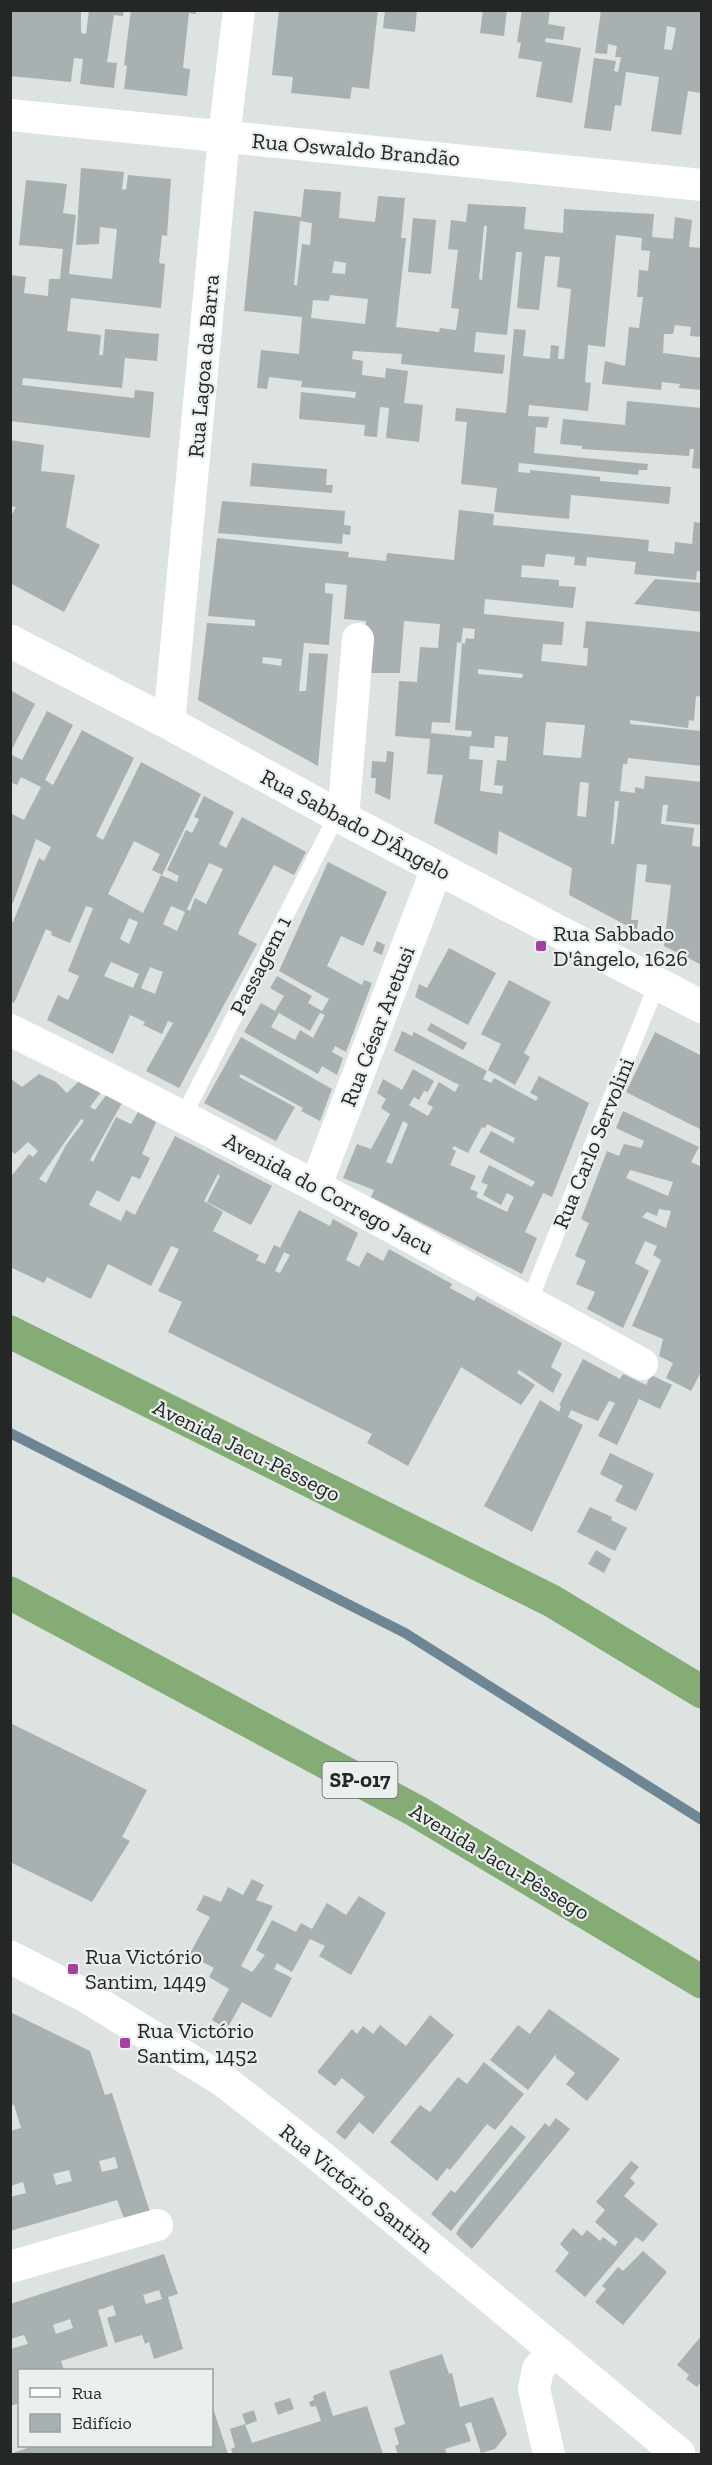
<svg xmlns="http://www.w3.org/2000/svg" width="712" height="2465" font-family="'Zilla Slab',serif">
<rect width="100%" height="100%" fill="#dce3e0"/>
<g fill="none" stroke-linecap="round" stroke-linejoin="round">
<path stroke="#6e8693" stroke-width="10" d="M10,1433L405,1633L702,1820"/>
</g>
<g fill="#a9b0b1" fill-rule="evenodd">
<path d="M10,10H81V33L86,34L89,10H124L123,16L114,15L107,62L117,63L114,88L80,84L83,59L74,58L71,82L10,76Z"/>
<path d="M131,10H196V14L189,13L183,68L190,69L187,96L124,89L127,66L124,65Z"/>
<path d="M279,10H378L369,89L352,87L350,99L291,93L293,77L272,75Z"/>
<path d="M385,10H417L415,32L383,28Z"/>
<path d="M483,10H507L504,36L480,33Z"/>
<path d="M522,10H550L548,24L565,27L563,40L546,38L545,42L581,48L572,103L536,97L542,62L518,58L521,43L517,42Z"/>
<path d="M601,10H702V93L688,91L681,135L651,131L659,77L626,72L621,106L615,105L611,131L584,128L594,58L616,61L614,71L618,72L621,57H615L617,46L608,44L607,54L595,53ZM667,26L676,28L672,50L664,49Z"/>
<path d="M81,168L124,172L122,189L126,190L128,175L171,179L167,236L162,235L159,263L165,264L161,308L71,298L67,331L101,335L99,355H103L105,329L159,334L157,361L125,358L122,388L23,378L22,385L134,398L135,390L154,392L150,438L10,421V275L26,277L24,293L48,296L49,279H60L63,249L19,245L26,180L67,184L63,213L76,215L69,274L112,279L117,229L100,227L99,244L76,245Z"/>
<path d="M304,189L341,192L339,218L375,222L378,196L405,198L401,238H406L396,327L439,332L440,328L456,330L459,309L451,308L458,250L448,249L451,220L466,222L468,204L526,207L524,229L563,233L564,209L654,214L652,237L673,239L675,217L692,220L689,247L702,248V337L690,336L691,327L675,325L673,334H664L663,353L702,358V390L679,388L680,384L662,382L661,390L602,384L605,361L625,366L629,327L639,328L643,297H637L639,270L648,271L650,251L641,250L642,238L616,235L605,347L588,345L585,382L591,383L588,411L529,405L528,416L549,417L547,428L536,427L534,453L648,464L647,470H639L638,475L519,463L518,472L530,473V470L600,477V481L671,487L669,504L571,495L569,519L494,512L497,488L461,484L467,422L455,421L456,408L506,413L514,329L526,330L523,356L550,359L551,345L559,346L558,359H564L571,289L557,287L560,257L545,256L539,310L517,308L522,252H516L507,335L476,332L474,352L505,355L503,374L401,364L402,354L353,351L352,359L363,361L362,375L385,378L386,368L408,371L404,403L423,405L419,442L386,438L389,408L380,407L377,437L364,436L365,425L299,419L301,392L355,398L356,392L301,387L302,381L269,377L267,389L257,388L261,350L299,354L302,317L244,311L254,211L301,217ZM300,221L312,223L310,245L302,244L297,285H294ZM484,226H487L482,280L479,279ZM334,261L346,263L345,274L332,273ZM330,295L368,299L365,324L311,318L313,300L329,301Z"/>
<path d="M413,218L436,220L431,274L408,272Z"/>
<path d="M627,401L702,408V469L692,468L694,449H690L689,456L582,449V446L560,444L563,419L625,425Z"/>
<path d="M10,440L44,445L41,471L75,475L66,527L100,545L64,612L10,583V518L16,507L10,506Z"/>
<path d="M252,463L327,469L326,485H333L332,493L250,486Z"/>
<path d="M222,501L345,511L344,525L351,526L350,535L343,534L342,544L218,533Z"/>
<path d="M459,510L494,514L493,525L649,540L648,551L674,554L675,542L692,544L694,522L702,523V572L697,571L696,580L634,574L636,562L587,557L586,566L574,565L575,557L546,554L544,567L522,565L521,577L559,580V586L576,587L573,608L485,599L484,614L564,622L562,645L543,644L541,661L587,666L588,648H583L586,621L702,632V697L696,696L694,721L689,720L688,728L630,720V724L702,731V766L628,758L627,764H623L620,791L635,793V787L644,789L645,776L702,782V825L666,821L668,805H663L661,824L694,828L692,846L702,847V965L664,946L671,885L645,882L647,865L637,864L631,920H638L637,931L569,895L572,868L499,831L497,855L434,823L443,775L427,774L430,739L395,736L399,681L417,682L420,647L438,648L440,624L404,621L400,673H366L363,654L366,621L344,619L347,585L325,583V593L333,594L329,645L304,643L299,691H306L309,653L328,654L318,766L198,700L207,623L255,626V620L208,616L217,538L349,552L348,557L386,561L387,553L454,560ZM463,628L475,629L474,639L466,638L465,644L462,643L455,730L472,731L471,737L431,733L432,722L450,723L457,642L461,643ZM263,657L282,659L281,666L262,663ZM478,669L523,674L522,678L478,674ZM546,722L585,725L581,758L543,755ZM495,736L508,737L506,761L497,760L494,785L503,786L502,794L480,791L483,760L469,759L470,746L494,748ZM580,782L589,783L586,817L577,816ZM615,801H619L614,844H611Z"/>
<path d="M655,579L702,583V612L634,604Z"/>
<path d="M10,690L35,704L10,753Z"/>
<path d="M47,711L73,725L45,780L53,785L82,730L134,758L96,836L103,840L141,762L201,794L162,875L152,870L160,854L134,841L108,894L143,913L161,875L177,882L179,876L167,870L186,830L192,833L199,819L194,817L204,796L234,812L219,844L226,848L242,817L306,852L294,875L274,865L241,927L238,934L257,944L179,1088L146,1071L173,1023L168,1021L162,1034L143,1025L145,1022L130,1015L113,1054L47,1020L58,995L68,1000L79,976L68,971L93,908L86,906L70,943L51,935L52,932L46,929L14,1003L10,1001V921L13,922L39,858L44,861L51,847L36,839L13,903L10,902V813L24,820L41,787L21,777L17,785L10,782V754L22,760ZM209,863L223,869L206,904L195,898L190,911L187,909ZM171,906L185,912L177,931L163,924ZM129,918L138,922L129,944L120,939ZM111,962L139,974L133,988L104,976ZM150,967L163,972L155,994L141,988Z"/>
<path d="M387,751L394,752L390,800L375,793L376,778H371L372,761L386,762Z"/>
<path d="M328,862L387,892L363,946L341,936L327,966L362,985L364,980L372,983L346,1052L335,1046L332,1052L343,1058L337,1075L322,1066L318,1074L244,1032L261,1003L275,1011L284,996L270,988L277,976L312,996L308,1003L322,1011L329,999L279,971ZM279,1013L310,1031L320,1013L325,1015L313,1038L300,1030L295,1040L271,1027Z"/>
<path d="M377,941L385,945L382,955L373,951Z"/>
<path d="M449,948L496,973L468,1025L415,997L419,984L427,988Z"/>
<path d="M509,980L551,1002L524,1053L530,1057L515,1085L488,1070L501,1044L481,1034Z"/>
<path d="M431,1023L467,1043L463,1050L427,1030Z"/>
<path d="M402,1031L412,1036L414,1032L487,1071L483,1079L491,1083L494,1078L536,1101L538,1097L530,1093L539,1076L589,1103L552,1197L543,1193L525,1232L537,1238L522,1274L371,1197L374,1190L343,1178L357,1144L371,1149L390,1114L381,1108L386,1099L377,1093L383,1079L402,1090L413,1069L434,1081L428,1092L424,1091L419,1100L414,1097L409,1105L428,1116L433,1107L427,1104L439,1082L455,1092L459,1085L394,1051ZM403,1121L408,1124L392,1164L386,1162ZM487,1124L515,1138L513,1143L491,1131L479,1152L535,1182L532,1187L489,1165L481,1182L488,1185L483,1195L501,1205L507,1193L514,1197L507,1212L476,1197L478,1192L470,1189L476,1176L450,1165L456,1151L452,1149L454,1146L468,1153L482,1127L485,1128Z"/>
<path d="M655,1032L702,1056V1130L626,1092Z"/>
<path d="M241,1037L332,1089L320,1121L301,1111L303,1108L241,1074L239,1077L295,1107L276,1141L204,1103Z"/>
<path d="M39,1074L56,1082L67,1093L81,1079L102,1091L90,1107L95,1110L107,1094L122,1103L90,1160L93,1162L116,1117L131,1124L138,1112L156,1122L142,1154L150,1158L140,1179L132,1176L119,1202L97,1190L89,1205L121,1221L126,1210L135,1215L175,1136L272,1186L251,1225L207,1202L220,1176L218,1174L204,1201L223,1212L213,1231L259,1255L256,1260L265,1264L274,1245L280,1248L299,1210L330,1226L333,1219L358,1233L346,1260L359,1267L367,1252L383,1261L389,1249L452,1284L450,1288L474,1301L477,1296L562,1343L551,1367L562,1374L553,1393L519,1370L517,1373L535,1385L521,1405L461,1367L408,1466L367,1443L372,1434L168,1332L182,1302L158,1291L179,1249L171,1246L151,1286L108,1264L91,1299L47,1277L44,1283L10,1267V1178L29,1154L33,1157L38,1151L28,1142L15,1154L10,1151V1078L22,1087ZM81,1119L84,1121L66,1145L46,1183L39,1179ZM284,1252L290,1255L280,1273L275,1271Z"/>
<path d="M623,1111L699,1147L691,1162L702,1167V1370L691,1391L666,1378L673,1363L659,1356L663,1339L632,1326L661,1260L653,1255L657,1246L645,1241L635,1263L649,1271L623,1328L587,1309L595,1292L576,1284L586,1261L575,1256L589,1223L581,1219L607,1151L619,1156L624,1144L641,1148L644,1141L616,1128ZM630,1170L673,1182L668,1196L626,1178ZM659,1209L671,1211L666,1228L642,1217L647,1212L657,1216Z"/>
<path d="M583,1359L620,1379L623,1374L646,1385L651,1375L672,1385L660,1409L639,1399L617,1445L598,1436L615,1403L609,1401L598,1421L571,1410L568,1417L583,1425L532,1532L484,1506L540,1400L559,1412L561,1406L559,1405Z"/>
<path d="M610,1453L654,1474L636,1511L615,1501L623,1486L600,1474Z"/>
<path d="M590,1507L612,1517L611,1520L627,1528L615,1551L577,1532Z"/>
<path d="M596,1550L611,1559L604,1573L588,1564Z"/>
<path d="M10,1723L147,1790L122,1837L130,1841L92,1902L10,1862Z"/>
<path d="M252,1879L264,1885L256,1900L273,1906L241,1966L252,1972L265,1955L256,1950L272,1920L296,1932L301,1923L312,1929L327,1903L346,1915L359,1896L386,1913L351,1975L319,1956L325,1946L310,1939L292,1972L277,1963L274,1969L292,1978L271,2018L242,2002L227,2029L212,2020L229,1989L209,1977L214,1968L189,1955L210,1917L196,1910L204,1895L221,1902L228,1887L243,1895Z"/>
<path d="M549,2009L620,2059L587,2101L566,2084L575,2073L556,2058V2054L528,2090L490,2060L518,2025L530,2034Z"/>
<path d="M10,2012L90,2051L105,2095L112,2093L150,2212L125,2221L117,2200L10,2231V2197L26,2193L23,2182L10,2186V2131L21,2128L14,2105L10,2106ZM115,2157L118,2168L102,2172L99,2161ZM69,2170L72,2181L56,2185L53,2174Z"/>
<path d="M430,2015L454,2035L373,2134L359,2122L345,2140L336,2132L365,2097L342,2078L335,2086L317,2072L352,2029L357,2034L363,2026L373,2034L380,2025L406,2046Z"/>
<path d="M484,2062L524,2094L495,2130L487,2124L450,2170L447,2168L437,2181L390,2142L420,2105L430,2112L458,2077L467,2084Z"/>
<path d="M556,2118L570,2129L472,2249L456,2234L459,2228L545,2123L549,2127Z"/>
<path d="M511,2125L526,2137L451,2231L431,2214L451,2190L455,2193Z"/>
<path d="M631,2161L639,2167L630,2178L635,2183L624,2196L658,2224L643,2242L636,2237L585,2297L555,2271L569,2253L560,2244L573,2228L582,2236L587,2230L600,2241L603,2237L615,2246L618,2242L595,2222L605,2210L596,2202Z"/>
<path d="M643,2251L667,2272L623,2325L595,2302L606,2289L602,2286L618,2267L623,2271Z"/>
<path d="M164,2254L178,2294L168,2297L183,2349L154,2359L149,2342L145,2344L142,2335L115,2343L107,2318L116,2315L113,2305L105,2308L98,2310L108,2346L61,2361L64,2370H20V2403L10,2406V2349L28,2344L24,2335L10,2339V2304ZM159,2290L162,2299L146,2304L143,2295ZM70,2319L73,2328L56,2334L53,2325Z"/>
<path d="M702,2335V2386L699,2384L697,2387L686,2379L689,2375L677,2365Z"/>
<path d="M442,2354L449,2374L452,2373L460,2407L493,2397L507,2434L495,2449L481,2453L471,2422L465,2424L471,2441L445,2449L447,2454H398L395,2446L399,2444L394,2428L405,2424L389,2371Z"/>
<path d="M325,2391L333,2416L367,2406L383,2454H233L231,2449L235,2447L230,2429L245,2424L252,2443L321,2421L316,2406L311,2407L309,2402L314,2400L313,2396Z"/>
<path d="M290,2398L294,2409L278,2415L274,2403Z"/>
<path d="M212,2405L228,2454H10L33,2446H212Z"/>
<path d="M254,2410L257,2421L246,2425L242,2414Z"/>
</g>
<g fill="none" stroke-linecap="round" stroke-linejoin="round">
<g stroke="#fff" stroke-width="16">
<path d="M184,1115L337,815"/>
<path d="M529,1302L657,984"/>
</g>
<g stroke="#fff" stroke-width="32">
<path d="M10,115L702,185"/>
<path d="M169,723L224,137L239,10"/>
<path d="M343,818L358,639"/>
<path d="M10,1030C225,1135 434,1249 642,1364"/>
<path d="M316,1185L437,868"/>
<path d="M10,2267L157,2225"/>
<path d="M549,2454L534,2389L538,2369L554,2350"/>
</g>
<g stroke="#fff" stroke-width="33">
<path d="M10,641L169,723L337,815L702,1007"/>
<path d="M10,1957L84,1995L224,2081L310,2148L679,2454"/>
</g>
<g stroke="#84ac74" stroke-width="33">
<path d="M10,1332L552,1601L702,1692"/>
<path d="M10,1593L416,1811L702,1982"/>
</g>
</g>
<g fill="#a73ea1" stroke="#e9f0ed" stroke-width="2">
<rect x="535" y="940" width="12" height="12" rx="3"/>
<rect x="67" y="1963" width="12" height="12" rx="3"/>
<rect x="119" y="2037" width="12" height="12" rx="3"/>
</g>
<g text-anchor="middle" stroke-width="4.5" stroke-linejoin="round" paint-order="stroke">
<rect fill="#e9f0ed" stroke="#5f6362" stroke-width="1.5" x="322.5" y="1762" width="75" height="36" rx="4.5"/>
<g font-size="21" font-weight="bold" fill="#242726">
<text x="360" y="1787">SP-017</text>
</g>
<g font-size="22" fill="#242726" stroke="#e9f0ed">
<text transform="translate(356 149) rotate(5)" y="8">Rua Oswaldo Brandão</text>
<text transform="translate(203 366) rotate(-85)" y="8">Rua Lagoa da Barra</text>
<text transform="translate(356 824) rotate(28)" y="8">Rua Sabbado D'Ângelo</text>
<text transform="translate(260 965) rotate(-63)" y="8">Passagem 1</text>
<text transform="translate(377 1026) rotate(-69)" y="8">Rua César Aretusi</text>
<text transform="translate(593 1143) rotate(-68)" y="8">Rua Carlo Servolini</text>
<text transform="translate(329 1193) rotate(28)" y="8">Avenida do Corrego Jacu</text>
<text transform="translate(247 1450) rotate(26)" y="8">Avenida Jacu-Pêssego</text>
<text transform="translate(500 1861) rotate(31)" y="8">Avenida Jacu-Pêssego</text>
<text transform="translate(357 2188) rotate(39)" y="8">Rua Victório Santim</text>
</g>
<g font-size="22" fill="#242726" stroke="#e9f0ed" text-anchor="start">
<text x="553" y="941">Rua Sabbado<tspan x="553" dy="25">D'ângelo, 1626</tspan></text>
<text x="85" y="1964">Rua Victório<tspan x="85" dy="25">Santim, 1449</tspan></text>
<text x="137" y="2038">Rua Victório<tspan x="137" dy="25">Santim, 1452</tspan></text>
</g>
</g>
<rect width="712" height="2465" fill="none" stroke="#242726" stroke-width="24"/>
<rect x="18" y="2369" width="195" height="78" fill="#e9f0ed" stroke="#9aa09d" stroke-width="1.5"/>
<rect x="30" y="2388" width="30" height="9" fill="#ffffff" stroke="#9aa09d" stroke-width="1.5"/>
<text x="72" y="2399" font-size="18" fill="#242726">Rua</text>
<rect x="30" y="2414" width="30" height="18" fill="#a9b0b1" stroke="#9aa09d" stroke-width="1.5"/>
<text x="72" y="2429" font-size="18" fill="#242726">Edifício</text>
</svg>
